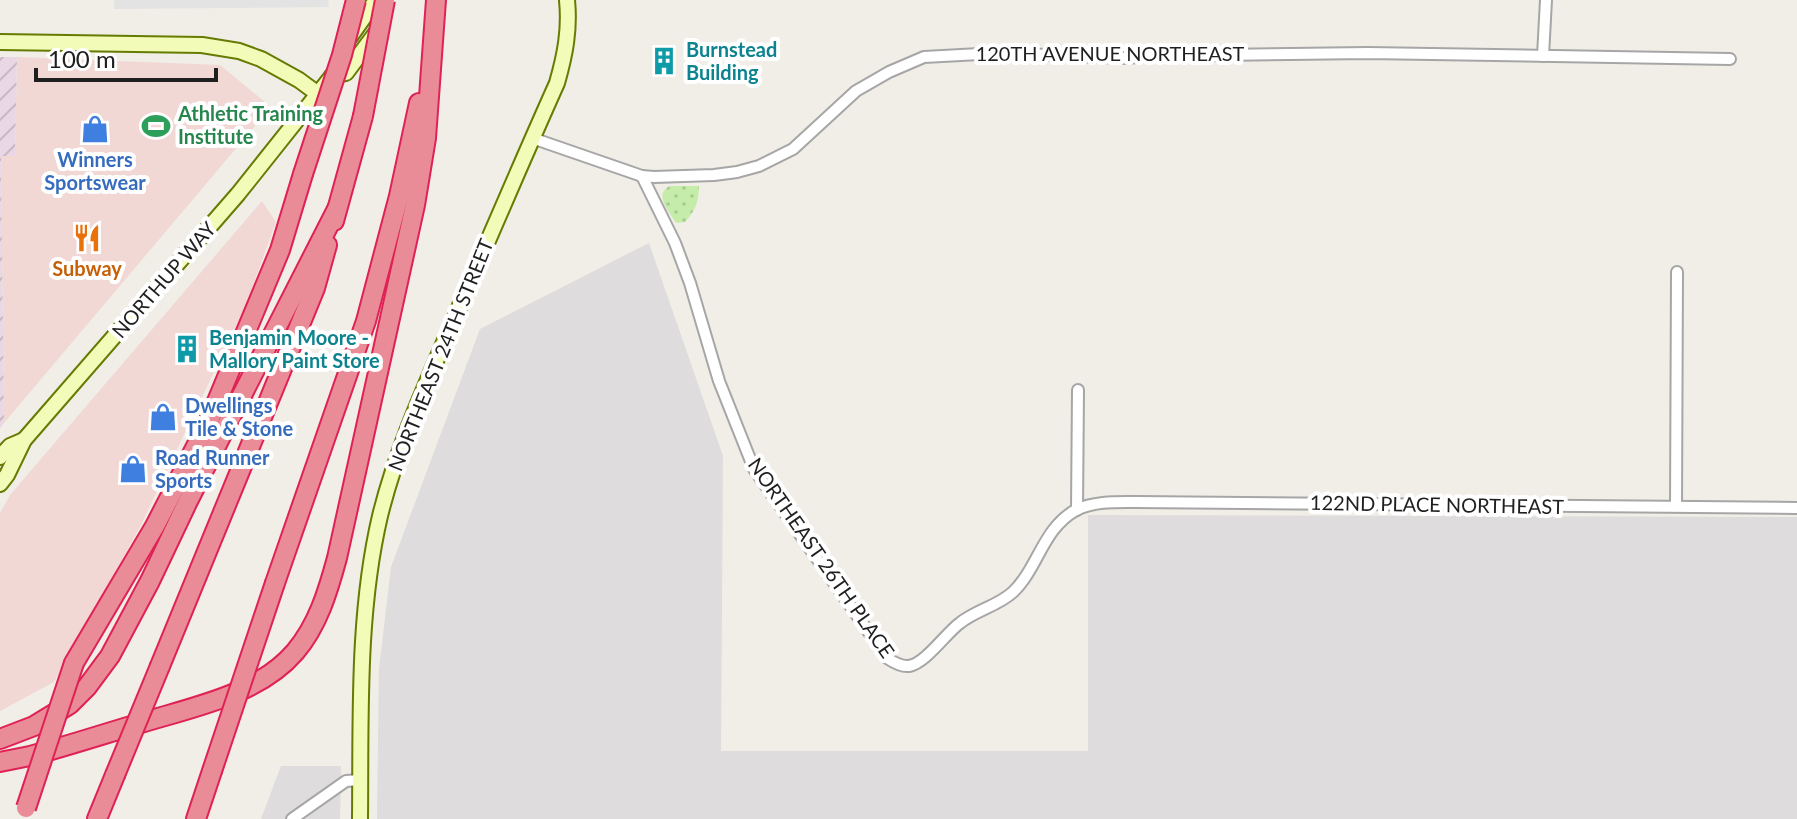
<svg xmlns="http://www.w3.org/2000/svg" width="1797" height="819" font-family="Lato,sans-serif">
<defs>
<pattern id="industrial-furrows" width="10" height="10" patternUnits="userSpaceOnUse" patternTransform="scale(2)"><rect width="10" height="10" fill="#ead7e5"/><path d="M-1 1l2-2M0 10L10 0M9 11l2-2" fill="none" stroke="#c8b8c4"/></pattern>
<pattern id="grass-dots" width="8" height="8" patternUnits="userSpaceOnUse" patternTransform="scale(2)"><rect width="8" height="8" fill="#c6ecaa"/><path d="M2 2h.1M6 6h.1" fill="none" stroke="#aaca92" stroke-width="1.8" stroke-linecap="round"/></pattern>
</defs>
<rect width="100%" height="100%" fill="#f0eee6"/>
<g fill="#dedcdc">
<path d="M649,243L723,456L721,751H1088V515L1797,517V819H377L379,669L391,567L480,329Z"/>
<path d="M281,766H341L340,819H261Z"/>
</g>
<g fill="#f1d8d5">
<path d="M17,57L220,65L271,107L4,423L1,156H15Z"/>
<path d="M262,201L276,222L245,307L140,527L54,682L0,711V513L10,495Z"/>
</g>
<path fill="url(#industrial-furrows)" d="M0,57H17L15,156H1L4,423L0,428Z"/>
<path fill="url(#grass-dots)" d="M670,186H699C699,202 695,211 685,222L676,223C669,211 653,194 670,186Z"/>
<path fill="#e3e3e3" d="M114,0H328L329,7L114,9Z"/>
<g fill="none" stroke-linecap="round" stroke-linejoin="round">
<defs>
<g id="street">
<path d="M1543,56L1546,0"/>
<path d="M532,138L642,176L654,177L714,175L737,172L759,166L793,149L856,91L889,72L924,57L998,53L1127,58L1146,56L1368,53L1730,59"/>
<path d="M642,176L675,243L690,283L719,381L754,469L887,658C893,662 901,667 909,666C926,663 946,633 960,623C976,610 998,606 1013,592C1038,568 1043,528 1076,510C1094,501 1117,502 1136,502L1797,508"/>
<path d="M1676,506L1677,272"/>
<path d="M1077,510L1078,390"/>
<path d="M292,819L346,781L360,780"/>
</g>
<g id="secondary">
<path d="M350,37L374,3L383,0"/>
<path d="M0,42L202,45L239,51L261,59L299,80L318,94"/>
<path d="M332,76L346,73L378,30"/>
<path d="M0,457L10,446L24,440"/>
<path d="M0,484L7,475L24,440L238,194L332,76"/>
<path d="M360,819C361,719 357,614 380,516C397,447 427,382 455,317C489,239 522,161 557,83C565,55 570,30 567,0"/>
</g>
<g id="highway">
<path d="M334,221L363,116"/>
<path d="M275,583L366,321L399,196L419,103"/>
<path d="M74,663L155,526L208,423L280,250L303,174"/>
<path d="M160,666L315,288L327,245"/>
<path d="M0,739L34,726L70,704L87,687L110,656L150,581L188,501L337,209"/>
<path d="M0,762L30,756C67,746 104,734 141,723C193,707 258,695 295,652C318,625 328,591 337,558L415,205L426,138L436,0"/>
<path d="M97,819L115,775"/>
<path d="M196,819L212,771"/>
</g>
</defs>
<use href="#street" stroke="#a6a6a6" stroke-width="14"/>
<use href="#secondary" stroke="#667b02" stroke-width="18"/>
<use href="#highway" stroke="#e02155" stroke-width="22"/>
<use href="#street" stroke="#fff" stroke-width="10"/>
<use href="#secondary" stroke="#f3fbb9" stroke-width="14"/>
<use href="#highway" stroke="#e98c97" stroke-width="18"/>
<defs>
<g id="highway-bridge">
<path d="M363,116L385,0"/>
<path d="M303,174L342,55L356,0"/>
<path d="M212,771L275,583"/>
<path d="M115,775L160,666"/>
<path d="M26,808L74,663"/>
</g>
</defs>
<use href="#highway-bridge" stroke="#e02155" stroke-width="22" stroke-linecap="butt"/>
<use href="#highway-bridge" stroke="#e98c97" stroke-width="18"/>
</g>
<defs>
<symbol id="building-bare" viewBox="-9 -9 18 18"><path d="M-4-6H4V6H1V3H-1V6H-4ZM-2.5-4.3h1.7v1.8h-1.7ZM.8-4.3h1.7v1.8H.8ZM-2.5-1h1.7V.8h-1.7ZM.8-1h1.7V.8H.8Z" fill="#0f9aa8" stroke="#fff" stroke-width="2.5" paint-order="stroke"/></symbol>
<symbol id="stadium-bare" viewBox="-9 -9 18 18"><path d="M0-5a6.5 5 0 1 0 0 10a6.5 5 0 1 0 0-10ZM-3.5-1.8h7v3.6h-7Z" fill="#2e9e5b" stroke="#fff" stroke-width="2.5" paint-order="stroke"/></symbol>
<symbol id="shop-bare" viewBox="-9 -9 18 18"><path d="M-5-2.5h2.3a2.7 3.5 0 0 1 5.4 0H5L5.5 6h-11ZM-1.5-2.5h3a1.5 2.3 0 0 0-3 0Z" fill="#3f7fe0" stroke="#fff" stroke-width="2.5" paint-order="stroke"/></symbol>
<symbol id="restaurant-bare" viewBox="-9 -9 18 18"><path d="M-5-6h1v4h1v-4h1v4h1v-4h1v5L-1.5 .5V6h-2V.5L-5-1ZM5-6V6H3V1.5H1.5Q1.5-4 5-6Z" fill="#e8710a" stroke="#fff" stroke-width="2.5" paint-order="stroke"/></symbol>
</defs>
<g fill-rule="evenodd">
<use href="#building-bare" x="644" y="41" width="40" height="40"/>
<use href="#stadium-bare" x="136" y="106" width="40" height="40"/>
<use href="#shop-bare" x="75" y="109" width="40" height="40"/>
<use href="#restaurant-bare" x="67" y="218" width="40" height="40"/>
<use href="#building-bare" x="167" y="329" width="40" height="40"/>
<use href="#shop-bare" x="143" y="397" width="40" height="40"/>
<use href="#shop-bare" x="113" y="449" width="40" height="40"/>
</g>
<g text-anchor="middle" stroke-width="8" stroke-linejoin="round" paint-order="stroke">
<g font-size="20" font-weight="bold" fill="#0d838f" stroke="#fff" text-anchor="start">
<text x="686" y="57">Burnstead<tspan x="686" dy="23">Building</tspan></text>
<text x="209" y="345">Benjamin Moore -<tspan x="209" dy="23">Mallory Paint Store</tspan></text>
</g>
<g font-size="20" fill="#1f1f1f" stroke="#fff">
<text x="1110" y="61">120TH AVENUE NORTHEAST</text>
<text transform="translate(164 280) rotate(-49)" y="7">NORTHUP WAY</text>
<text transform="translate(441 355) rotate(-68)" y="7">NORTHEAST 24TH STREET</text>
<text transform="translate(1437 505) rotate(1)" y="7">122ND PLACE NORTHEAST</text>
<text transform="translate(821 558) rotate(55)" y="7">NORTHEAST 26TH PLACE</text>
</g>
<g font-size="20" font-weight="bold" fill="#27864d" stroke="#fff" text-anchor="start">
<text x="178" y="121">Athletic Training<tspan x="178" dy="23">Institute</tspan></text>
</g>
<g font-size="20" font-weight="bold" fill="#366cbe" stroke="#fff" text-anchor="start">
<text x="95" y="167" text-anchor="middle">Winners<tspan x="95" dy="23">Sportswear</tspan></text>
<text x="185" y="413">Dwellings<tspan x="185" dy="23">Tile &amp; Stone</tspan></text>
<text x="155" y="465">Road Runner<tspan x="155" dy="23">Sports</tspan></text>
</g>
<g font-size="20" font-weight="bold" fill="#c56008" stroke="#fff">
<text x="87" y="276">Subway</text>
</g>
</g>
<path d="M36 68v12h180v-12" fill="none" stroke="#1f1f1f" stroke-width="4"/>
<text x="48" y="68" font-size="24" fill="#1f1f1f" stroke="#ffffff" stroke-width="6" paint-order="stroke">100 m</text>
</svg>
